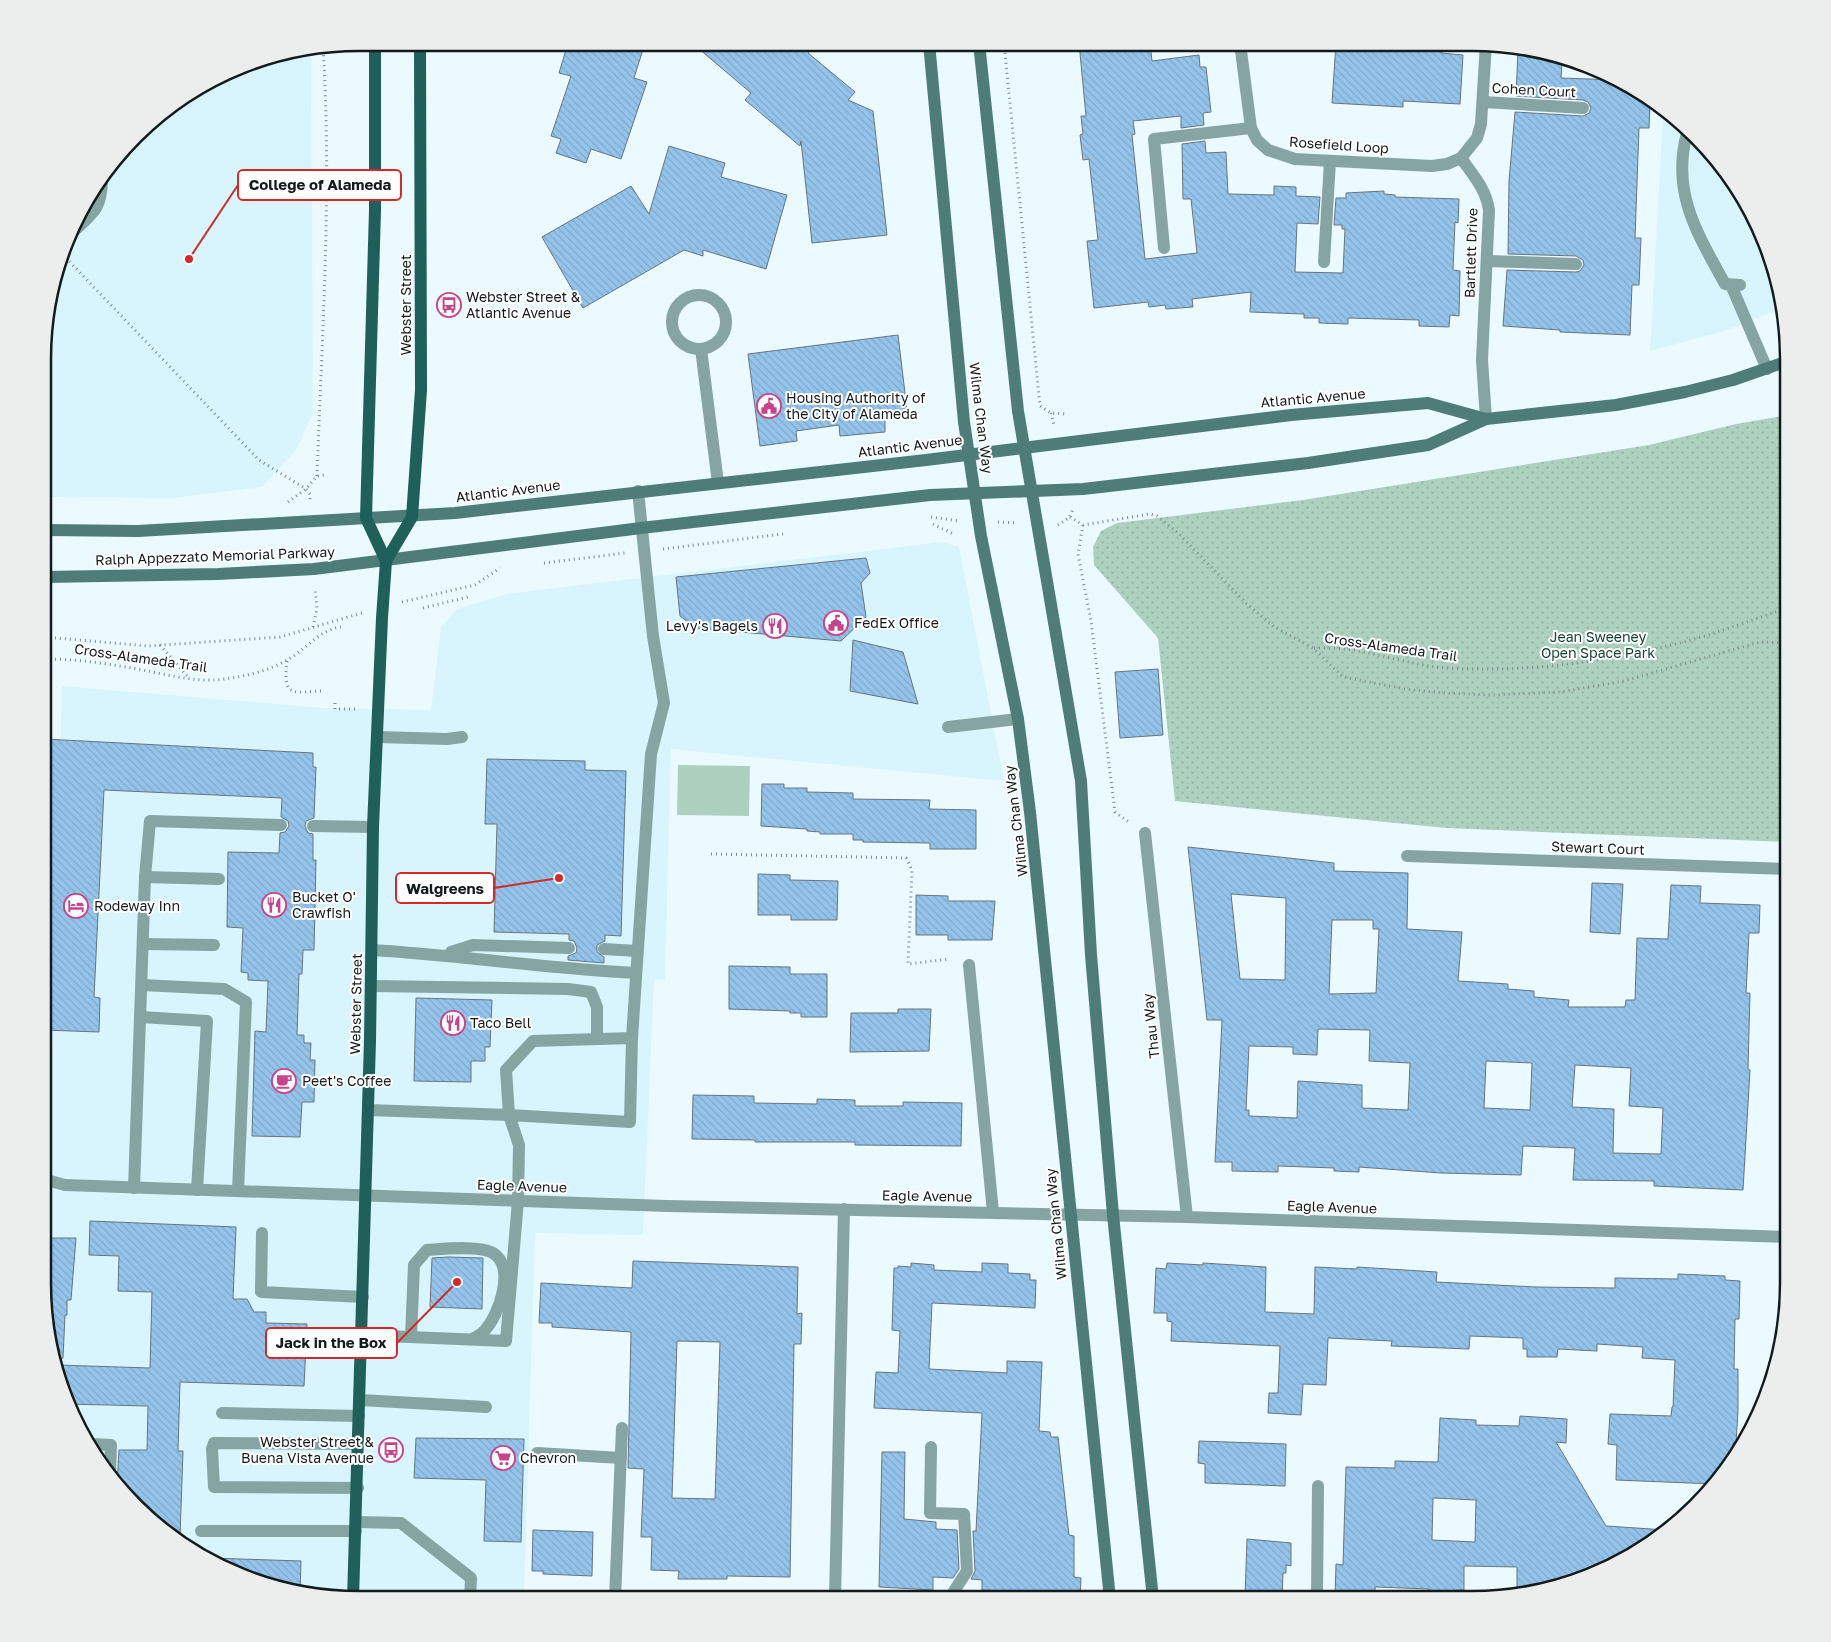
<svg xmlns="http://www.w3.org/2000/svg" width="1831" height="1642" font-family="'Golos Text',sans-serif">
<defs>
<pattern id="park-dots" width="8" height="8" patternUnits="userSpaceOnUse" patternTransform="scale(1.25)"><rect width="8" height="8" fill="#add1be"/><path d="M2 2h.1M6 6h.1" fill="none" stroke="#94b3a3" stroke-width="1.8" stroke-linecap="round"/></pattern>
<pattern id="building-back-hatch" width="6" height="6" patternUnits="userSpaceOnUse" patternTransform="scale(1.25)"><rect width="6" height="6" fill="#94c4eb"/><path d="M-1 5l2 2M0 0l6 6M5-1l2 2" fill="none" stroke="#7fa8c9"/></pattern>
</defs>
<rect width="100%" height="100%" fill="#ebfaff"/>
<g fill="#d8f5fd">
<path d="M311,50L313,413L296,450L262,487L173,498L45,497V318L85,201L151,121L257,59Z"/>
<path d="M1663,114L1710,150L1764,238L1781,309L1724,331L1650,351Z"/>
<path d="M942,542L959,547L1004,781L671,749L665,979L654,980L643,1235L535,1233L524,1599H359L297,1593L219,1567L121,1492L67,1404L45,1310L62,686L324,708L431,710L441,627L457,609L506,594Z"/>
</g>
<path fill="#add1be" d="M678,765L750,766L749,816L677,815Z"/>
<path fill="url(#park-dots)" d="M1788,415V842L1446,828L1175,801L1158,638L1094,565L1093,547L1101,531L1117,523L1303,500L1649,445L1736,424Z"/>
<g fill="url(#building-back-hatch)" stroke="#68747e" fill-rule="evenodd">
<path d="M568,43H645L634,78L647,82L621,159L591,149L586,163L556,153L561,139L551,136L571,76L559,73Z"/>
<path d="M692,43H816L808,53L855,92L848,100L873,111L887,235L812,243L801,141L800,146L745,100L751,93Z"/>
<path d="M1079,43H1150L1152,61L1199,55L1200,67H1206L1211,112L1203,113L1204,125L1181,128V116L1133,121L1135,134L1132,135L1145,259L1197,253L1191,199H1183L1182,144L1205,141L1206,153L1226,152L1228,194L1274,195V186L1296,187V196L1320,197L1318,224L1297,223L1295,272L1343,273L1345,229H1342V225H1334L1336,198H1346V193L1384,191V194L1395,195V197L1459,199L1458,223L1455,222L1453,270L1460,271L1459,316L1450,315L1449,327L1419,326V320L1348,318V324L1319,323V318H1304V314L1250,312L1251,292L1192,299L1193,307L1166,309L1165,305L1149,307L1148,302L1094,308L1087,241L1098,240L1089,159L1083,160L1080,135L1083,134L1081,116H1086Z"/>
<path d="M1336,43H1383V47L1441,50V53L1463,55L1460,104L1403,101V107L1332,103Z"/>
<path d="M1518,50L1562,62L1561,78L1619,80L1650,104L1649,128H1639L1635,238H1641L1639,285H1632L1630,335L1560,332V330L1503,326L1507,270L1576,272L1580,271L1584,265L1583,260L1576,256L1508,254L1509,181L1515,112L1583,116L1589,113L1591,108L1588,102L1583,100L1516,96Z"/>
<path d="M669,146L725,163L721,177L787,195L766,269L703,250V256L684,250L583,308L542,237L631,186L649,214Z"/>
<path d="M898,335L908,418L885,420V432L840,436L839,425L796,431L797,441L760,446L748,354Z"/>
<path d="M866,558L870,573L861,583L866,617L841,641L696,628L680,616L676,577Z"/>
<path d="M853,640L903,652L918,704L850,691Z"/>
<path d="M1158,669L1163,735L1120,738L1115,672Z"/>
<path d="M44,739L313,753V767H316L314,818L306,821L305,826L308,833L313,834V860H316L314,950H303L302,974H299L297,1035H304V1043H311L310,1060H315L314,1102H302L300,1137L252,1136L255,1031L266,1032L268,981L248,980V973L241,972L243,928L227,927L228,852L279,853L280,833L285,832L289,826L288,821L281,817L282,798L104,790L94,997L100,998L99,1032L44,1030Z"/>
<path d="M487,759L585,761V770L626,771L621,936L605,935V941L597,945V952L604,957V963L568,960V956L576,953L577,948L574,941L569,940V934L494,932L497,824H485Z"/>
<path d="M762,784H784V788H807V792L853,793V799L930,800L929,809L976,810V849H930V843L863,842V840H853V834H820V832L807,831V829L761,826Z"/>
<path d="M1188,847L1334,863V871L1408,873L1407,929L1462,932L1458,981L1508,984V989L1534,991V997L1569,1000L1568,1007H1625L1626,1000H1635L1637,938L1668,939L1671,885L1701,886L1700,903L1760,905L1759,933H1749L1746,993H1750L1748,1069L1750,1070L1743,1190L1654,1186V1181L1573,1180L1575,1148L1523,1146L1521,1175L1441,1173L1359,1167V1172L1334,1171V1168L1278,1166V1172L1232,1171V1162H1215L1222,1020H1207ZM1231,894L1286,898L1285,980L1240,979ZM1332,920H1373V929H1379L1376,993L1329,994ZM1318,1029L1370,1030L1369,1061L1410,1063L1408,1110L1362,1108V1085L1298,1081L1297,1118L1249,1116V1110H1246L1249,1046L1293,1047V1054L1317,1055ZM1486,1061L1532,1063L1530,1110L1484,1108ZM1575,1065L1631,1068L1629,1106L1663,1108L1661,1154L1613,1153L1614,1109L1572,1107Z"/>
<path d="M758,874L790,875V880L838,881L837,920H791V915H758Z"/>
<path d="M1592,883L1623,884L1620,934L1590,932Z"/>
<path d="M916,895L948,896V901H995L992,940H948V935H916Z"/>
<path d="M729,966L790,967V974H827V1017H801V1013H790V1011L729,1009Z"/>
<path d="M416,998L492,1000L490,1047H485V1061H471V1082L414,1081Z"/>
<path d="M898,1009H931L929,1051L850,1052L851,1013H898Z"/>
<path d="M693,1095L754,1096V1103L817,1104V1099L855,1100V1106H903V1102L962,1103L961,1146L855,1145V1142H755V1140L692,1139Z"/>
<path d="M90,1221L236,1227L233,1299H247L254,1312H266V1323L307,1324L304,1386L180,1382L178,1451H183L180,1537L121,1492L117,1485L119,1450H147L148,1406L67,1404L58,1365L150,1368L152,1292L118,1291L119,1256L89,1255Z"/>
<path d="M46,1238H76L71,1300H67V1315H65L63,1358L56,1359L44,1307Z"/>
<path d="M448,1257L483,1258L482,1309L430,1307L432,1258Z"/>
<path d="M633,1261L798,1267L797,1314L802,1313L801,1344H794L790,1577L727,1576V1579H678L679,1571L651,1570L652,1537H641L644,1469L628,1468L631,1332L552,1327V1323H539L541,1283L632,1288ZM677,1341L720,1342L715,1499L672,1498Z"/>
<path d="M911,1263L934,1265V1270L982,1272V1263L1008,1264V1273L1030,1274V1280H1036L1035,1308L932,1303L929,1369L1007,1373V1361L1042,1362L1039,1431L1050,1432L1051,1437H1058L1069,1535L1074,1536V1577L1081,1578L1080,1599H1034V1595H1029V1592L982,1590V1580L971,1579L975,1571L973,1531H976L982,1413L874,1408L876,1372L898,1373L900,1331L892,1330L894,1268H898V1266L911,1267Z"/>
<path d="M1167,1263L1203,1265V1263L1266,1267L1265,1312L1314,1314L1315,1267L1357,1269V1267L1437,1272L1436,1282L1536,1287L1615,1288V1278L1678,1279V1274L1725,1276V1280L1740,1281L1739,1319H1735L1734,1369H1738V1410L1736,1443H1733V1459L1715,1484L1616,1480L1617,1445L1608,1444L1610,1414L1671,1416L1672,1407H1673L1675,1360L1642,1358L1643,1347L1597,1344V1351L1558,1349L1557,1357H1527V1349H1523V1338L1470,1336L1469,1349L1391,1346L1392,1341L1328,1338L1326,1385L1303,1384L1301,1415L1268,1413L1269,1393H1278L1280,1346L1171,1341L1172,1322L1167,1321V1313H1154L1156,1268L1166,1269Z"/>
<path d="M1520,1416L1567,1419L1566,1443L1556,1442L1606,1526L1666,1530L1593,1575L1517,1593V1567L1464,1566V1590H1456V1597H1428L1429,1589L1375,1587V1598L1335,1597L1336,1564L1343,1565L1346,1467L1395,1468V1461L1438,1462L1440,1418L1476,1420V1425L1519,1426ZM1433,1498L1476,1500L1475,1542L1432,1540Z"/>
<path d="M416,1438L524,1439L521,1542L484,1541L486,1480L414,1478Z"/>
<path d="M1199,1441L1286,1444L1285,1486L1205,1483V1464L1198,1463Z"/>
<path d="M882,1452H905L904,1519L936,1522V1529L957,1530L959,1569L953,1578L933,1577V1590L879,1587Z"/>
<path d="M533,1530L593,1532L592,1576L543,1574V1571H532Z"/>
<path d="M1247,1539L1291,1543V1566L1286,1565V1573H1283L1282,1599L1245,1598Z"/>
<path d="M210,1558L301,1561L300,1594L219,1567Z"/>
</g>
<g fill="none" stroke-linecap="round" stroke-linejoin="round">
<g stroke="#7f8a8d" stroke-width="3" stroke-dasharray="1 4" stroke-linecap="butt">
<path d="M1004,43L1040,406L1051,413L1066,414"/>
<path d="M66,258L259,460L306,489L310,494V502"/>
<path d="M1051,413L1054,425"/>
<path d="M317,476C322,334 332,190 323,48"/>
<path d="M288,502L306,489L317,476L324,475"/>
<path d="M931,517L959,521"/>
<path d="M1070,517L1083,525L1150,514L1157,516L1178,533L1246,603L1274,627L1313,648L1343,677L1405,689L1444,693L1492,695L1561,692L1624,681L1760,642L1788,643"/>
<path d="M998,522L1017,523"/>
<path d="M933,524L953,534"/>
<path d="M1058,525L1070,517L1073,509"/>
<path d="M1083,525L1078,554L1091,621L1115,812L1130,823"/>
<path d="M663,549L783,534"/>
<path d="M544,563L625,553"/>
<path d="M402,602L475,585L500,568"/>
<path d="M423,608L468,597"/>
<path d="M313,627L317,609L315,588"/>
<path d="M45,637L148,646L280,637L362,613"/>
<path d="M160,645L189,678"/>
<path d="M1314,648C1326,648 1339,648 1352,650C1384,655 1415,666 1448,668C1530,673 1612,661 1691,640C1724,631 1756,618 1788,608"/>
<path d="M45,659C78,659 110,664 142,670C169,675 198,683 225,679C245,676 269,671 287,660C306,650 318,630 341,627"/>
<path d="M287,661C282,701 295,691 325,691"/>
<path d="M335,703V709H358"/>
<path d="M711,854L906,858L912,870L908,964L950,959"/>
</g>
<g stroke="#86a4a1" stroke-width="12">
<path d="M1687,133C1671,192 1697,233 1725,284L1740,285"/>
<path d="M74,231C94,212 101,209 102,181"/>
<path d="M1731,285L1767,369"/>
<circle cx="699" cy="322" r="27"/>
<path d="M701,349L718,483"/>
<path d="M948,727L1018,719"/>
<path d="M378,737L447,739L462,737"/>
<path d="M313,826L373,827"/>
<path d="M145,877L219,879"/>
<path d="M143,944L214,945"/>
<path d="M604,949L637,951"/>
<path d="M372,950C460,955 547,969 636,973"/>
<path d="M451,952L473,945L569,948"/>
<path d="M969,965L993,1212"/>
<path d="M142,985L224,989L246,1002L238,1191"/>
<path d="M371,986L568,989L591,992L597,1007V1039"/>
<path d="M140,1017L207,1021L197,1190"/>
<path d="M368,1110L509,1115L506,1070L533,1041L632,1038L651,754L664,703L653,636L638,491"/>
<path d="M43,1179L65,1185"/>
<path d="M134,1188L145,877L150,821L281,825"/>
<path d="M262,1233L261,1292L363,1297"/>
<path d="M362,1335L506,1341L518,1201L519,1145L509,1115L630,1122L632,1038"/>
<path d="M411,1337L414,1265L427,1250C443,1249 479,1245 493,1253C516,1267 499,1315 485,1330C482,1334 476,1337 472,1339"/>
<path d="M360,1400L486,1407"/>
<path d="M222,1413L359,1416"/>
<path d="M92,1444L111,1445L110,1474"/>
<path d="M931,1447L930,1513L964,1514L967,1571L949,1599"/>
<path d="M537,1453L621,1458"/>
<path d="M358,1488L214,1487L212,1449L214,1443L359,1444"/>
<path d="M357,1522L401,1523L471,1578L470,1599"/>
<path d="M201,1531H356"/>
<path d="M615,1599L622,1428"/>
<path d="M835,1599L844,1209"/>
<path d="M1317,1599L1318,1486"/>
</g>
<g stroke="#86a4a1" stroke-width="12">
<path d="M1240,43L1251,128L1257,140L1268,150L1295,159L1432,166L1447,164L1461,158"/>
<path d="M1486,43L1481,124L1477,138L1461,158C1473,175 1486,189 1489,210L1482,360L1486,419"/>
<path d="M1483,102L1583,108"/>
<path d="M1164,248L1154,139L1251,128"/>
<path d="M1487,261L1576,264"/>
<path d="M1324,262L1330,161"/>
<path d="M1145,833L1187,1217"/>
<path d="M1407,856L1788,869"/>
<path d="M65,1185L667,1206L1187,1217L1788,1237"/>
</g>
<g stroke="#4e7c78" stroke-width="12">
<path d="M929,43L964,422L981,536L1018,719L1030,812L1110,1599"/>
<path d="M979,43L1018,411L1081,781L1091,955L1113,1215L1153,1599"/>
<path d="M45,530L138,531L455,513L926,460L1291,415L1428,403L1486,419"/>
<path d="M45,577L218,574L314,569L641,528L930,495L1083,489L1308,463L1428,445L1486,419L1616,405L1685,392L1733,380L1788,361"/>
</g>
<g stroke="#20605b" stroke-width="12">
<path d="M375,43V210L366,518L386,561"/>
<path d="M353,1599L370,1041L373,827L382,618L386,561L412,517L421,390L420,43"/>
</g>
</g>
<defs>
<symbol id="bus-ring" viewBox="-11 -11 22 22"><circle r="9.5" fill="#fff" stroke="#c7448a" stroke-width="1.5"/><path d="M-5-6H5V4H4V6H2V4H-2V6H-4V4H-5ZM-3.5-4V0h7V-4ZM-3.5 1.2v1.5H-2V1.2ZM2 1.2v1.5H3.5V1.2Z" fill="#c7448a"/></symbol>
<symbol id="civic-ring" viewBox="-11 -11 22 22"><circle r="9.5" fill="#fff" stroke="#c7448a" stroke-width="1.5"/><path d="M-.6-6.5H3V-4.5H.6V-3L4-1V1h2V6H-6V1h2V-1L-.6-3ZM-1.2 2.5V6h2.4V2.5Z" fill="#c7448a"/></symbol>
<symbol id="restaurant-ring" viewBox="-11 -11 22 22"><circle r="9.5" fill="#fff" stroke="#c7448a" stroke-width="1.5"/><path d="M-5-6h1v4h1v-4h1v4h1v-4h1v5L-1.5 .5V6h-2V.5L-5-1ZM5-6V6H3V1.5H1.5Q1.5-4 5-6Z" fill="#c7448a"/></symbol>
<symbol id="hotel-ring" viewBox="-11 -11 22 22"><circle r="9.5" fill="#fff" stroke="#c7448a" stroke-width="1.5"/><path d="M-6-4.5h1.5V1H6V5H4.5V3h-9V5H-6ZM-4 0a1.8 1.8 0 1 1 3.6 0ZM.5 0V-2.5h3Q6-2.5 6 0Z" fill="#c7448a"/></symbol>
<symbol id="cafe-ring" viewBox="-11 -11 22 22"><circle r="9.5" fill="#fff" stroke="#c7448a" stroke-width="1.5"/><path d="M-5.5-4.5H6V0H3Q3 3.5 0 3.5H-2.5Q-5.5 3.5-5.5 0ZM3-3.2v2h1.7v-2ZM-6 4.5H4V6H-6Z" fill="#c7448a"/></symbol>
<symbol id="supermarket-ring" viewBox="-11 -11 22 22"><circle r="9.5" fill="#fff" stroke="#c7448a" stroke-width="1.5"/><path d="M-6-5.5h2.5l.6 2H6L4.5 2H-2.5L-4.4-4H-6ZM-1.5 3.2a1.3 1.3 0 1 0 .1 0ZM3 3.2a1.3 1.3 0 1 0 .1 0Z" fill="#c7448a"/></symbol>
</defs>
<g fill-rule="evenodd">
<use href="#bus-ring" x="435" y="291" width="28" height="28"/>
<use href="#civic-ring" x="755" y="392" width="28" height="28"/>
<use href="#civic-ring" x="822" y="609" width="28" height="28"/>
<use href="#restaurant-ring" x="761" y="612" width="28" height="28"/>
<use href="#restaurant-ring" x="260" y="891" width="28" height="28"/>
<use href="#hotel-ring" x="62" y="892" width="28" height="28"/>
<use href="#restaurant-ring" x="439" y="1009" width="28" height="28"/>
<use href="#cafe-ring" x="270" y="1067" width="28" height="28"/>
<use href="#bus-ring" x="377" y="1436" width="28" height="28"/>
<use href="#supermarket-ring" x="489" y="1444" width="28" height="28"/>
</g>
<g text-anchor="middle" stroke-width="4" stroke-linejoin="round" paint-order="stroke">
<g font-size="14" fill="#141b1d" stroke="#fff">
<text transform="translate(1534 90) rotate(3)" y="5">Cohen Court</text>
<text transform="translate(1339 145) rotate(4)" y="5">Rosefield Loop</text>
<text transform="translate(1471 253) rotate(-88)" y="5">Bartlett Drive</text>
<text transform="translate(406 305) rotate(-90)" y="5">Webster Street</text>
<text transform="translate(1313 398) rotate(-5)" y="5">Atlantic Avenue</text>
<text transform="translate(981 418) rotate(83)" y="5">Wilma Chan Way</text>
<text transform="translate(910 446) rotate(-7)" y="5">Atlantic Avenue</text>
<text transform="translate(508 491) rotate(-7)" y="5">Atlantic Avenue</text>
<text transform="translate(215 556) rotate(-2)" y="5">Ralph Appezzato Memorial Parkway</text>
<text transform="translate(1391 647) rotate(8)" y="5">Cross-Alameda Trail</text>
<text transform="translate(141 658) rotate(8)" y="5">Cross-Alameda Trail</text>
<text transform="translate(1016 821) rotate(-97)" y="5">Wilma Chan Way</text>
<text transform="translate(1598 848) rotate(2)" y="5">Stewart Court</text>
<text transform="translate(356 1004) rotate(-89)" y="5">Webster Street</text>
<text transform="translate(1151 1026) rotate(-96)" y="5">Thau Way</text>
<text transform="translate(522 1186) rotate(2)" y="5">Eagle Avenue</text>
<text transform="translate(927 1196) rotate(1)" y="5">Eagle Avenue</text>
<text transform="translate(1332 1207) rotate(2)" y="5">Eagle Avenue</text>
<text transform="translate(1056 1224) rotate(-96)" y="5">Wilma Chan Way</text>
</g>
<g font-size="14" fill="#141b1d" stroke="#fff" text-anchor="start">
<text x="466" y="302">Webster Street &amp;<tspan x="466" dy="16">Atlantic Avenue</tspan></text>
<text x="786" y="403">Housing Authority of<tspan x="786" dy="16">the City of Alameda</tspan></text>
<text x="854" y="628">FedEx Office</text>
<text x="758" y="631" text-anchor="end">Levy's Bagels</text>
<text x="292" y="902">Bucket O'<tspan x="292" dy="16">Crawfish</tspan></text>
<text x="94" y="911">Rodeway Inn</text>
<text x="470" y="1028">Taco Bell</text>
<text x="302" y="1086">Peet's Coffee</text>
<text x="374" y="1447" text-anchor="end">Webster Street &amp;<tspan x="374" dy="16">Buena Vista Avenue</tspan></text>
<text x="520" y="1463">Chevron</text>
</g>
<g font-size="14" fill="#154530" stroke="#fff">
<text x="1598" y="642">Jean Sweeney<tspan x="1598" dy="16">Open Space Park</tspan></text>
</g>
</g>
<path d="M0 0H1831V1642H0ZM359 51H1472A308 308 0 0 1 1780 359V1283A308 308 0 0 1 1472 1591H359A308 308 0 0 1 51 1283V359A308 308 0 0 1 359 51Z" fill="#eceded" fill-rule="evenodd"/>
<path fill="none" stroke="#141b1d" stroke-width="2.5" d="M359 51H1472A308 308 0 0 1 1780 359V1283A308 308 0 0 1 1472 1591H359A308 308 0 0 1 51 1283V359A308 308 0 0 1 359 51Z"/>
<path fill="none" stroke="#d62828" stroke-width="2" d="M189 259L238 185M559 878L494 888M457 1282L397 1343"/>
<g fill="#d62828" stroke="#fff" stroke-width="2">
<circle cx="189" cy="259" r="5"/>
<circle cx="559" cy="878" r="5"/>
<circle cx="457" cy="1282" r="5"/>
</g>
<g fill="#fff" stroke="#d62828" stroke-width="2">
<rect x="238" y="170" width="163" height="30" rx="5"/>
<rect x="396" y="873" width="98" height="30" rx="5"/>
<rect x="266" y="1328" width="131" height="30" rx="5"/>
</g>
<g font-size="15" text-anchor="middle" font-weight="bold" fill="#141b1d">
<text x="320" y="190">College of Alameda</text>
<text x="445" y="894">Walgreens</text>
<text x="331" y="1348">Jack in the Box</text>
</g>
</svg>
